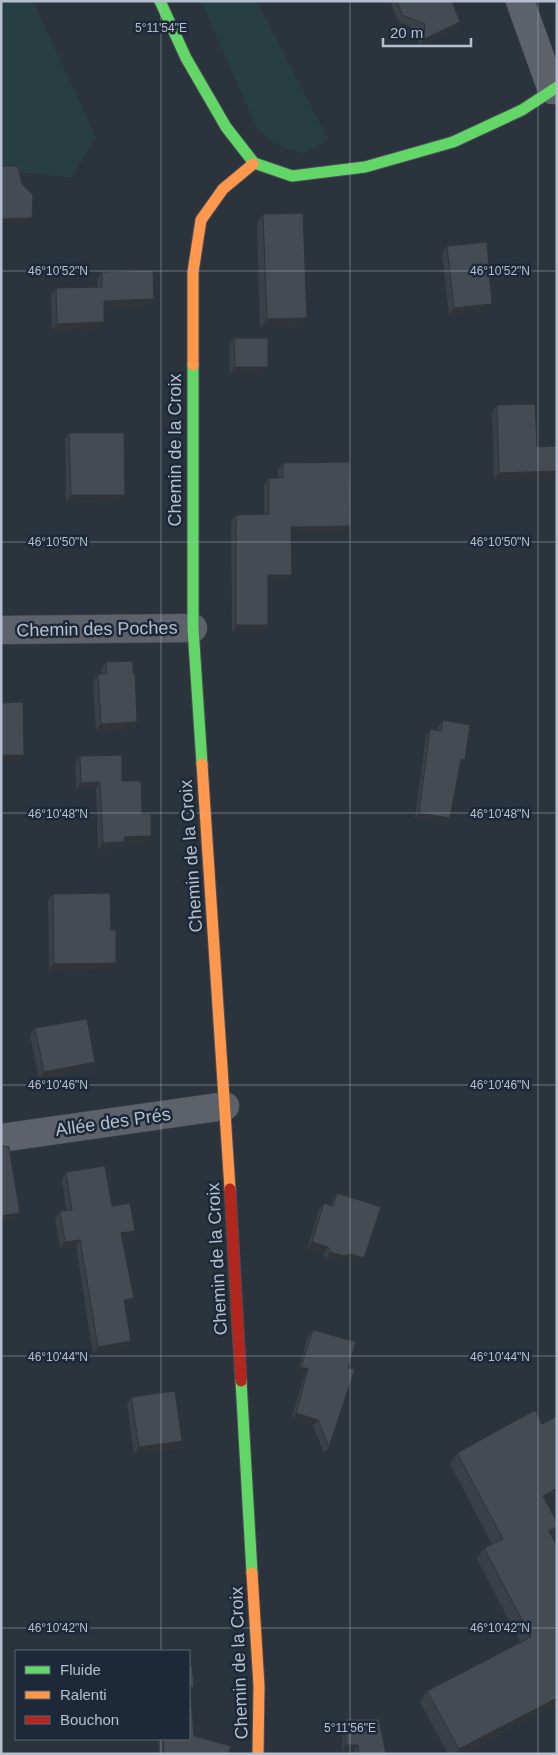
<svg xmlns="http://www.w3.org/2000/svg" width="558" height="1755" font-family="Arial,sans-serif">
<rect width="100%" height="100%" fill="#2b333c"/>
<g fill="#273f43">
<path d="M1,1H33L96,137L71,178L14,171L1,172Z"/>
<path d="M201,1H257L329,141L301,154L272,142L257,129Z"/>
</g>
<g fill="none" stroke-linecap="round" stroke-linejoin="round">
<defs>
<g id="street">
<path d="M520,1L552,90"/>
<path d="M1,630L193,628"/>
<path d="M1,1138L225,1106"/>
</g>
<g id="fast">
<path d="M160,1L186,58L226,127L254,163L253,164"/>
<path d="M254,163L292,176L365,167L453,142L522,110L557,87"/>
<path d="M193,365V628L202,764"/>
<path d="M241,1381L252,1573"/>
</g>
<g id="slow">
<path d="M193,365V272L201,220L223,189L253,164"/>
<path d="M202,764L230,1189"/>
<path d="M252,1573L259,1686L258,1754"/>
</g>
<path id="jam" d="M230,1189L241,1381"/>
</defs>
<use href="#street" stroke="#4a4f56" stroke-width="29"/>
<use href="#fast" stroke="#4a4f56" stroke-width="13"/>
<use href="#slow" stroke="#4a4f56" stroke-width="13"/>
<use href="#jam" stroke="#4a4f56" stroke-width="13"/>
<use href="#street" stroke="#5c616a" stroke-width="28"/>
<use href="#fast" stroke="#63d668" stroke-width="11"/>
<use href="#slow" stroke="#ff974d" stroke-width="11"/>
<use href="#jam" stroke="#b3261e" stroke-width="11"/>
</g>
<g fill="#3a4047">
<path d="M390,1H452L460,22L456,29L419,45L420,31L398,21Z"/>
<path d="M263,214L300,327L260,329L257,224Z"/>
<path d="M447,246L487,311L449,315L442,253Z"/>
<path d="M102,272L154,299L149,306L104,308L100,329L52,331L51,295L56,288L97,287V279Z"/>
<path d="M234,338L268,367L263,374H230L229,345Z"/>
<path d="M497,405L537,447L557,446V474L554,478L494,480L492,412Z"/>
<path d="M69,433L120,501L66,502L65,439Z"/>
<path d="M283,463L351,526L346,533H291L292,575L287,582H268V625L264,632H232L231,522L236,515L264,514V485L269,478H278V469Z"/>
<path d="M106,662L133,673V729L96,731L93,681L98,674H102L101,669Z"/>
<path d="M443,720L461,766H460L450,818L446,824L415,819L426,735L430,729L438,730L439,725Z"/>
<path d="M80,756L122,781L142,814L147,843L123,844L119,849L98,850L96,789H76L75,763Z"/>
<path d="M53,894L112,969L49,970L48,901Z"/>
<path d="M35,1028L95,1062L90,1069L39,1079L30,1035Z"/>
<path d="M66,1172L112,1206L135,1231L130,1237L122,1239L129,1305L125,1306L131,1341L127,1348L93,1354L76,1246L60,1249L55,1218L60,1211L66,1210L62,1179Z"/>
<path d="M337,1193L359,1265L345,1260L340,1263L326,1259L323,1254L307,1249L319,1210L324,1203L331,1205L332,1200Z"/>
<path d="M313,1330L348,1368L329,1447L324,1453L313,1426L291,1420L304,1376L297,1374L308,1336Z"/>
<path d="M131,1397L177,1448L134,1454L127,1404Z"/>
<path d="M557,1416V1495L546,1501L557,1522V1529L552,1536L557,1546V1712L554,1706L463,1754H448L420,1702L427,1691L520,1642L477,1559L484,1548L492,1544L450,1464L457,1453L542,1424Z"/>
<path d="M191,1692L194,1736L228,1754H159L158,1739H189Z"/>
<path d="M346,1719L386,1754H353V1752H342V1726Z"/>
</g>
<g fill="#303439">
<path d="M460,22L456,29L419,45L424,39Z"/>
<path d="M32,218L28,224H1V219Z"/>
<path d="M154,299L149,306L99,308L104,301Z"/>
<path d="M492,304L487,311L449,315L454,308Z"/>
<path d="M307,318L300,327L260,329L267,319Z"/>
<path d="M104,322L100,329L52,331L57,324Z"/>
<path d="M235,367H268L263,374H230Z"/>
<path d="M557,471V474L554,478L494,480L499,473Z"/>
<path d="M71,495H125L120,501L66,502Z"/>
<path d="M351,526L346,533H286L291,527Z"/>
<path d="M268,575H292L287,582H263Z"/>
<path d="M236,625H268L264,632H232Z"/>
<path d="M137,722L133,729L96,731L101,724Z"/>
<path d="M1,755H24L20,761L1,762Z"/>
<path d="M461,759L465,760L461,766L457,765Z"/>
<path d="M100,782L96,789H76L81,783Z"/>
<path d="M419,813L450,818L446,824L415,819Z"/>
<path d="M151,836L147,843L123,844L119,849L98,850L103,843L124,837Z"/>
<path d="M116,963L112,969L49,970L54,964Z"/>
<path d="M95,1062L90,1069L39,1079L44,1072Z"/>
<path d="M20,1213L15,1220L1,1222V1216Z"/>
<path d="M135,1231L130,1237L116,1240L121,1233Z"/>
<path d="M80,1240L76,1246L60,1249L65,1242Z"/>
<path d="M312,1242L328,1247L323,1254L307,1249Z"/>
<path d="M330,1252L350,1254L364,1258L359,1265L345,1260L340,1263L326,1259Z"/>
<path d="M134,1298L129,1305L119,1307L124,1300Z"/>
<path d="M131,1341L127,1348L93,1354L98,1347Z"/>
<path d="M301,1367L308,1369L304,1376L297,1374Z"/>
<path d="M296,1413L318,1420L313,1426L291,1420Z"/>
<path d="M182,1441L177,1448L134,1454L139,1447Z"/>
<path d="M557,1488V1495L535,1507L543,1496Z"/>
<path d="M557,1527V1529L551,1537L549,1531Z"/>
<path d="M557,1698V1702L554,1706L463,1754H455L459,1749Z"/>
<path d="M346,1745H358L353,1752H342Z"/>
</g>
<g fill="#444b52" stroke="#303439">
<path d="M397,1H452L460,22L424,39L425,24L402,15Z"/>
<path d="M1,166H18L22,184L33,195L32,218L1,219Z"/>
<path d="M303,213L307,318L267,319L263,214Z"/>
<path d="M487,242L492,304L454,308L447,246Z"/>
<path d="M153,270L154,299L104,301V322L57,324L56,288L102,287V272Z"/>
<path d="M234,338H268V367H235Z"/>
<path d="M535,404L537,447L557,446V471L499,473L497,405Z"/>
<path d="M69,433H124L125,495H71Z"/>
<path d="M350,462L351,526L291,527L292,575H268V625H236V515L269,514V478H283V463Z"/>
<path d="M133,661V673H135L137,722L101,724L98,674H107L106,662Z"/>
<path d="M23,702L24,755H1V703Z"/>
<path d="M443,720L470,725L465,760L461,759L450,818L419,813L430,729L441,731Z"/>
<path d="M122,755V781H141L142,814H151V836L124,837V842L103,843L100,782L81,783L80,756Z"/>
<path d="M110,893L111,930H116V963L54,964L53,894Z"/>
<path d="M87,1019L95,1062L44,1072L35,1028Z"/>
<path d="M1,1146L9,1147L20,1213L1,1216Z"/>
<path d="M105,1166L112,1206L130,1203L135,1231L121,1233L134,1298L124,1300L131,1341L98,1347L80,1240L65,1242L60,1211L72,1210L66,1172Z"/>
<path d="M337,1193L381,1207L364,1258L350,1254L344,1256L330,1252L328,1247L312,1242L324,1203L333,1206Z"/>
<path d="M313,1330L356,1342L348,1368L355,1369L329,1447L318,1420L296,1413L308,1369L301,1367Z"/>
<path d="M175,1391L182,1441L139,1447L131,1397Z"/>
<path d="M535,1410L542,1424L557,1416V1488L543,1496L557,1522V1527L549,1531L557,1546V1698L459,1749L427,1691L531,1637L484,1548L503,1539L457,1453Z"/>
<path d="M189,1665H192L194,1687H190L194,1736L231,1746L228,1754H164L163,1739H189Z"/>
<path d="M346,1719H379L386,1754H359L358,1745H346Z"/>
</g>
<path fill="none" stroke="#b6bfcd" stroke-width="1" stroke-opacity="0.45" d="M161,1V1651M350,1V1754M538,1V1754M1,271H557M1,542H557M1,813H557M1,1085H557M1,1356H557M1,1628H557M161,1739V1754"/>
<g text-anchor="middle" stroke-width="5" stroke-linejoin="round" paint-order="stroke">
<g font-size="18" fill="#b6bfcd" stroke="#1d2938">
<text transform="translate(175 450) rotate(-90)" y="6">Chemin de la Croix</text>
<text transform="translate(97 629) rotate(-1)" y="6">Chemin des Poches</text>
<text transform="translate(191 856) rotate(-94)" y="6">Chemin de la Croix</text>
<text transform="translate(113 1122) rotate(-8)" y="6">Allée des Prés</text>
<text transform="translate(217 1259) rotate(-93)" y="6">Chemin de la Croix</text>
<text transform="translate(239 1663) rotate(-92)" y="6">Chemin de la Croix</text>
</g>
</g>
<g font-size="12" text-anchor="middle" fill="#b6bfcd" stroke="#1d2938" stroke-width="5" stroke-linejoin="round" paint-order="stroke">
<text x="161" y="32">5°11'54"E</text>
<text x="58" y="275">46°10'52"N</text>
<text x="500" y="275">46°10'52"N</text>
<text x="58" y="546">46°10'50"N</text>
<text x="500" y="546">46°10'50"N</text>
<text x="58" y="818">46°10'48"N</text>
<text x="500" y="818">46°10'48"N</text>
<text x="58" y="1089">46°10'46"N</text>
<text x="500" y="1089">46°10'46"N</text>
<text x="58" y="1361">46°10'44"N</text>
<text x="500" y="1361">46°10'44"N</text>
<text x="58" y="1632">46°10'42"N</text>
<text x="500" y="1632">46°10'42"N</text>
<text x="350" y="1732">5°11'56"E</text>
</g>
<rect width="558" height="1755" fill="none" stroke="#b6bfcd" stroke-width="5"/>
<rect x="15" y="1650" width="175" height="90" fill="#1d2938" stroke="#5a6574"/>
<rect x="25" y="1666" width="25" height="8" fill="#63d668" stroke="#5a6574"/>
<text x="60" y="1675" font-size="15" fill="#b6bfcd">Fluide</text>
<rect x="25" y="1691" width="25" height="8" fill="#ff974d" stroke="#5a6574"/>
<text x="60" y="1700" font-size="15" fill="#b6bfcd">Ralenti</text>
<rect x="25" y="1716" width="25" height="8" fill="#b3261e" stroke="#5a6574"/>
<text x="60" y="1725" font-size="15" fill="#b6bfcd">Bouchon</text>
<path d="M383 38v8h88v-8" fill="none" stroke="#b6bfcd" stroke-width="2.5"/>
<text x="390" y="38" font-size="15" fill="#b6bfcd" stroke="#1d2938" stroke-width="4" paint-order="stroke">20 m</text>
</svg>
